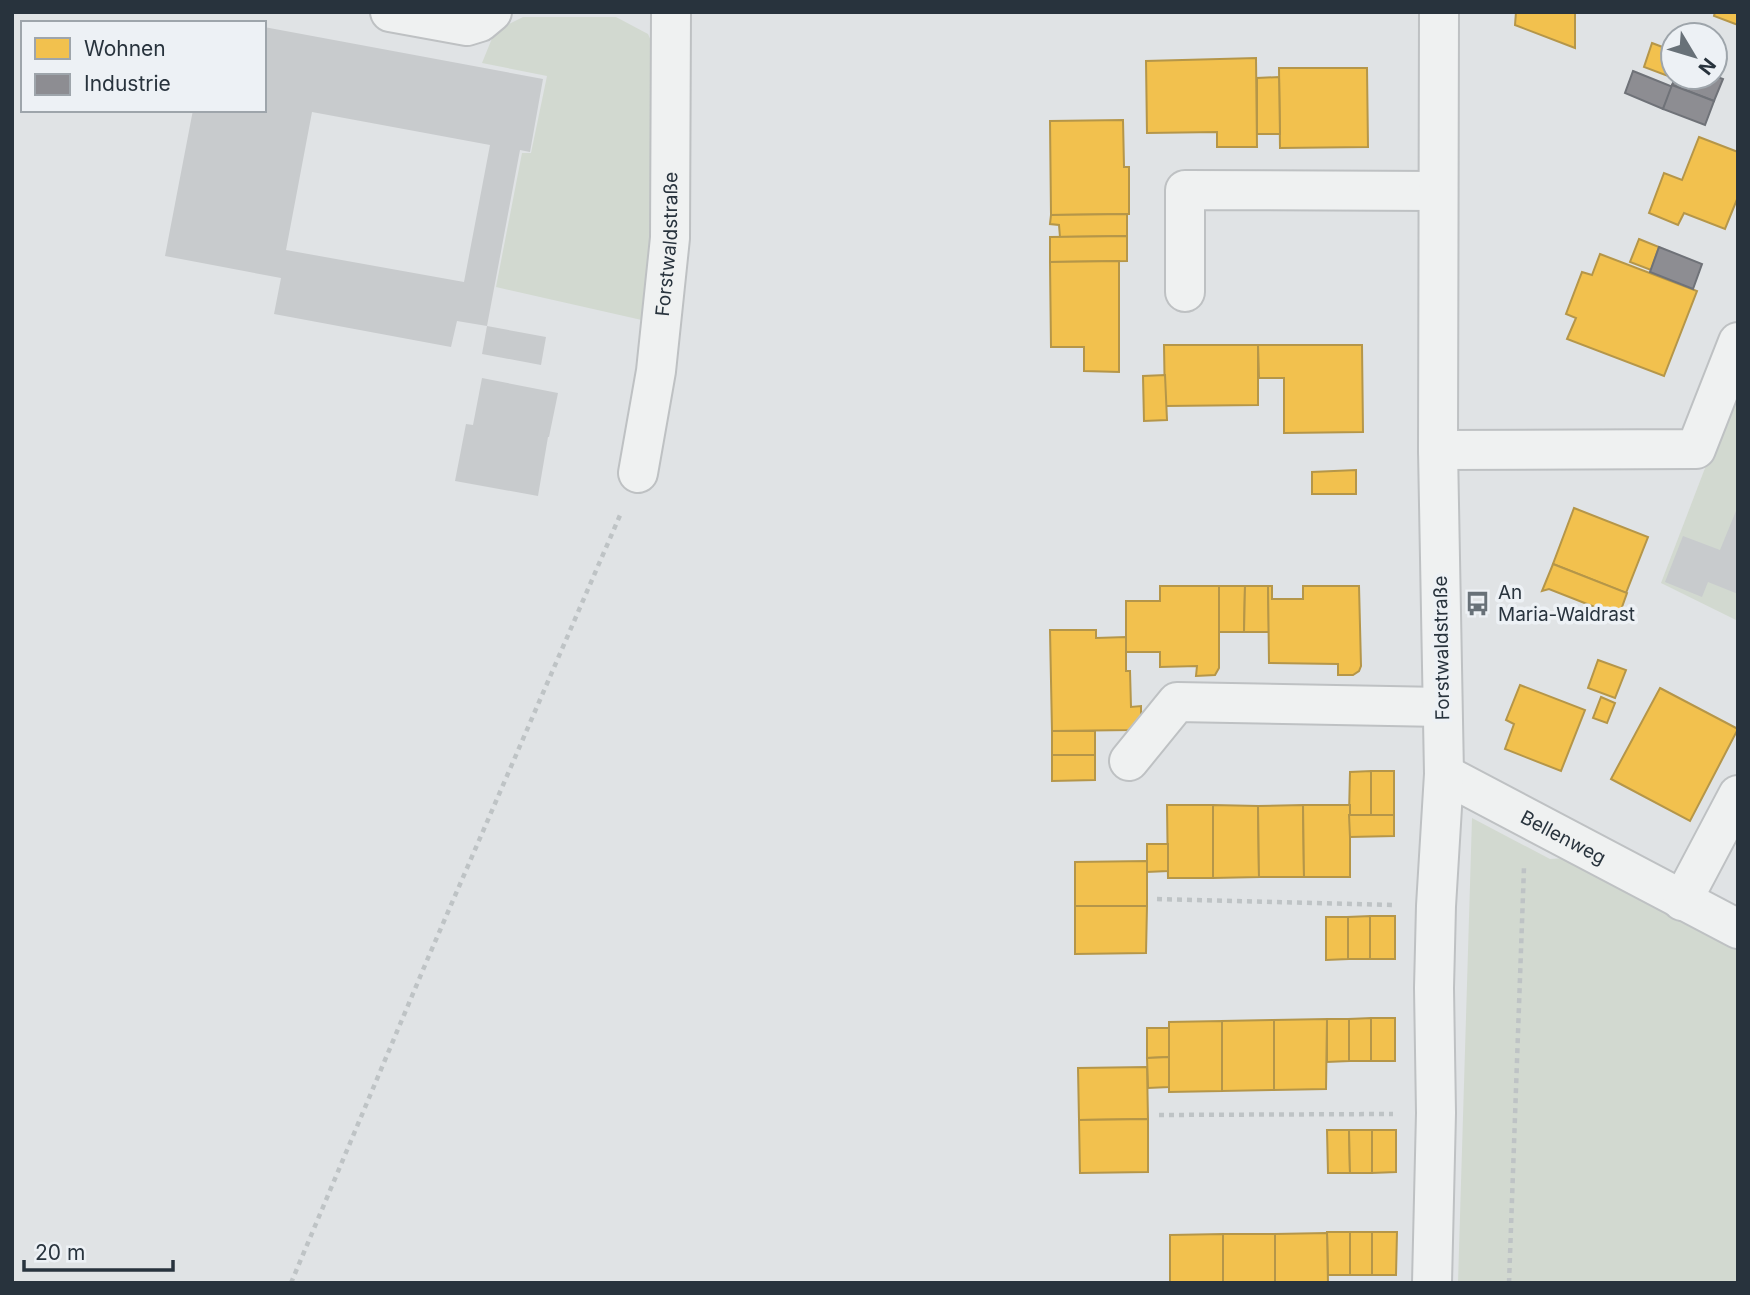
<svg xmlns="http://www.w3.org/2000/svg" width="1750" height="1295" font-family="Inter,sans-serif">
<rect width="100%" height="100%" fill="#e0e3e5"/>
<g fill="#d2d9d0">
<path d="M523,17H616L648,34L660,61L655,323L496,287L522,153H531L547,76L482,63L495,31Z"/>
<path d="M1738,382V621L1661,583Z"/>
<path d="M1472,818L1550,859L1566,858L1738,947V1283H1458Z"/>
</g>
<g fill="#f2c14e" stroke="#b59649" stroke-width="2">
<path d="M1516,12H1575V48L1515,25Z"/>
<path d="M1715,12H1738V25L1714,16Z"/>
<path d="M1652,43L1673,51V63L1668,76L1644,67Z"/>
<path d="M1256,58L1257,147H1217V132L1147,133L1146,61Z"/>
<path d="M1279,68H1367L1368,147L1280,148Z"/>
<path d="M1279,77L1280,134H1257V78Z"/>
<path d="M1123,120L1124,167H1129V214L1051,215L1050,121Z"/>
<path d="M1699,137L1738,152V197L1725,229L1684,213L1678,225L1649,213L1664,173L1682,180Z"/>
<path d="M1127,214V236L1060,237L1059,225L1050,224L1051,215Z"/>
<path d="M1127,236V261L1050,262V237Z"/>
<path d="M1639,239L1659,247L1651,270L1630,262Z"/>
<path d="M1600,254L1697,291L1664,376L1567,339L1576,318L1566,314L1582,272L1592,275Z"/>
<path d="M1119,261V372L1084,371V347H1051L1050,262Z"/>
<path d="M1164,345H1258V405L1165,406Z"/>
<path d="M1258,345H1362L1363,432L1284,433V378H1259Z"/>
<path d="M1165,375L1167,420L1144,421L1143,376Z"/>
<path d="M1356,470V494H1312V472Z"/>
<path d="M1574,508L1648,537L1626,593L1553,564Z"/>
<path d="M1553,564L1627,593L1617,621L1615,619L1616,617L1610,613L1549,589L1542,591Z"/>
<path d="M1160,586H1219V668L1215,675L1196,676L1197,666L1160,667V652H1126V601H1160Z"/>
<path d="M1219,586H1245L1244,632H1219Z"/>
<path d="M1245,586H1268L1269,632H1244Z"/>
<path d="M1268,586H1272V599H1303V586H1359L1361,666L1359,671L1353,675H1338V664L1269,663Z"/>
<path d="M1050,630H1096V638L1126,637V671H1130L1131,707L1141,706V724L1132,730L1052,731Z"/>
<path d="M1598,660L1626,670L1615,698L1588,688Z"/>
<path d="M1520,685L1585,710L1561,771L1505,749L1514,724L1506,720Z"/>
<path d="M1660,688L1738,729L1690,821L1611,779Z"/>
<path d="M1601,697L1615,703L1607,723L1593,718Z"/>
<rect x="1052" y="731" width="43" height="24"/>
<path d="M1052,755H1095V780L1052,781Z"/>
<rect x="1371" y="771" width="23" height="44"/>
<path d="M1371,771V815H1349L1350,772Z"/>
<path d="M1167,805H1213V878H1168Z"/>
<path d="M1213,805L1258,806L1259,877L1213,878Z"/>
<path d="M1303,805L1304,877H1259L1258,806Z"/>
<path d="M1303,805H1350V877H1304Z"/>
<path d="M1349,815H1394V836L1350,837Z"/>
<path d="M1147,844H1168V871L1147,872Z"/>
<path d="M1147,861V906H1075V862Z"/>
<path d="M1075,906H1147L1146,953L1075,954Z"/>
<rect x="1370" y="916" width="25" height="43"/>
<path d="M1370,916V959H1348V917Z"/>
<path d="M1326,917H1348V959L1326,960Z"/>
<path d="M1371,1018V1061H1349V1019Z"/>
<rect x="1371" y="1018" width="24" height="43"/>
<path d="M1327,1019H1349V1061L1327,1062Z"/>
<path d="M1327,1019L1326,1089L1274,1090V1020Z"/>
<path d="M1274,1020V1090L1222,1091V1021Z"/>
<path d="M1222,1021V1091L1169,1092V1022Z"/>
<path d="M1147,1028H1169V1057L1147,1058Z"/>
<path d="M1169,1057V1087L1148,1088L1147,1058Z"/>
<path d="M1147,1067L1148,1119L1079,1120L1078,1068Z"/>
<path d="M1148,1119V1172L1080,1173L1079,1120Z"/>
<path d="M1327,1130H1349L1350,1173H1328Z"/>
<path d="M1349,1130H1372V1173H1350Z"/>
<path d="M1372,1130H1396V1172L1372,1173Z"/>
<path d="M1327,1232H1350V1275H1328Z"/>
<rect x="1350" y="1232" width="22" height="43"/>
<path d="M1372,1232H1397L1396,1275H1372Z"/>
<path d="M1327,1233L1328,1283H1275V1234Z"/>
<rect x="1223" y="1234" width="52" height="49"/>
<path d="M1223,1234V1283H1170V1235Z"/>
</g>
<g fill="#8d8d92" stroke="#6f7278" stroke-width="2">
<path d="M1633,71L1673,87L1663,109L1625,93Z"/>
<path d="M1715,76L1723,79L1714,101L1672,85L1676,77Z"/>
<path d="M1672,85L1714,101L1705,125L1663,109Z"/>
<path d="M1659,247L1702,264L1693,289L1650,272Z"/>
</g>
<g fill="#c8cbcd" fill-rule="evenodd">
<path d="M264,27L543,79L530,152L520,150L487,326L457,321L451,347L274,314L281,278L165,256L193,110H264ZM312,112L490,145L464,282L286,250Z"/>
<path d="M487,326L546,337L541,365L482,354Z"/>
<path d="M482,378L558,393L549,437H548L538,496L455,481L466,424L473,425Z"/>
<path d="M1738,506V594L1708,582L1702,597L1665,582L1683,536L1720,550Z"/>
</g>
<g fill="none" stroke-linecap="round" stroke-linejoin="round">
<defs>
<g id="minor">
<path d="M390,12L467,26L480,22L492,12"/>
<path d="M1185,292V190L1438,191"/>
<path d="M1438,450L1696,449L1738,342"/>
<path id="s1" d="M638,473L656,371L670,238L671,12"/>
<path d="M1129,761L1177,702L1442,707"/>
<path id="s2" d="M1444,774L1738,929"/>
<path d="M1682,901L1738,795"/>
<path d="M1432,1283L1436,1113L1434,988L1436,906L1444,774L1438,450L1439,12"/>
</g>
</defs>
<use href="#minor" stroke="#bec1c3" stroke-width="42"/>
<g stroke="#bec3c5" stroke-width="4.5" stroke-dasharray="5 5" stroke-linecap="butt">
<path d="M1157,899L1393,905"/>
<path d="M1159,1115L1393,1114"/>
<path d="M291,1283L428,958L621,513"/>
<path d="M1509,1283L1524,867"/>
</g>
<use href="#minor" stroke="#eff1f1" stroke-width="38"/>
</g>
<defs>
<symbol id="bus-bare" viewBox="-9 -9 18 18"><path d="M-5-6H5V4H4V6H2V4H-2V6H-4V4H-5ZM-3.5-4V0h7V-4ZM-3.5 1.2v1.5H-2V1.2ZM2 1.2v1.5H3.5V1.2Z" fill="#687178" stroke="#edf1f5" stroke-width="2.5" paint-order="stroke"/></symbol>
</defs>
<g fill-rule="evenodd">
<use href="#bus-bare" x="1460" y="586" width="35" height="35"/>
</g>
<g text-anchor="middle" stroke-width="7" stroke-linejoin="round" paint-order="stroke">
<g font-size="19" fill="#28333d" stroke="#edf1f5">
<text dy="7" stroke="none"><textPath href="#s1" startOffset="231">Forstwaldstraße</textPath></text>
<text transform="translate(1441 648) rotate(-91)" y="7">Forstwaldstraße</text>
<text dy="7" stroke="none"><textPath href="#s2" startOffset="135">Bellenweg</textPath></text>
</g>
<g font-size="19" fill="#28333d" stroke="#edf1f5" text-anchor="start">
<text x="1498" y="599">An<tspan x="1498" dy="22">Maria-Waldrast</tspan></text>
</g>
</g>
<rect width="1750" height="1295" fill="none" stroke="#28333d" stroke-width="28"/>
<rect x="21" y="21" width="245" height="91" fill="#edf1f5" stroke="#9ea5ab" stroke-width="2"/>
<rect x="35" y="38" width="35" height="21" fill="#f2c14e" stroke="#9ea5ab" stroke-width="2"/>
<text x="84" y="56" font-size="21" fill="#28333d">Wohnen</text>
<rect x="35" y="74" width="35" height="21" fill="#8d8d92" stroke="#9ea5ab" stroke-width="2"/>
<text x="84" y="91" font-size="21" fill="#28333d">Industrie</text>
<g transform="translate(1694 56) rotate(128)"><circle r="33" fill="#edf1f5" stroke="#9ea5ab" stroke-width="2"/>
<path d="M0-5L12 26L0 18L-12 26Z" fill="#687178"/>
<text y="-10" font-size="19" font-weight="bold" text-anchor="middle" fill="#28333d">N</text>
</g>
<path d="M24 1260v10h149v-10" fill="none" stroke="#28333d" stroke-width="3.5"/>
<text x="35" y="1260" font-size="21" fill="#28333d" stroke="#edf1f5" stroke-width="5" paint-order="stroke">20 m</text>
</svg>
